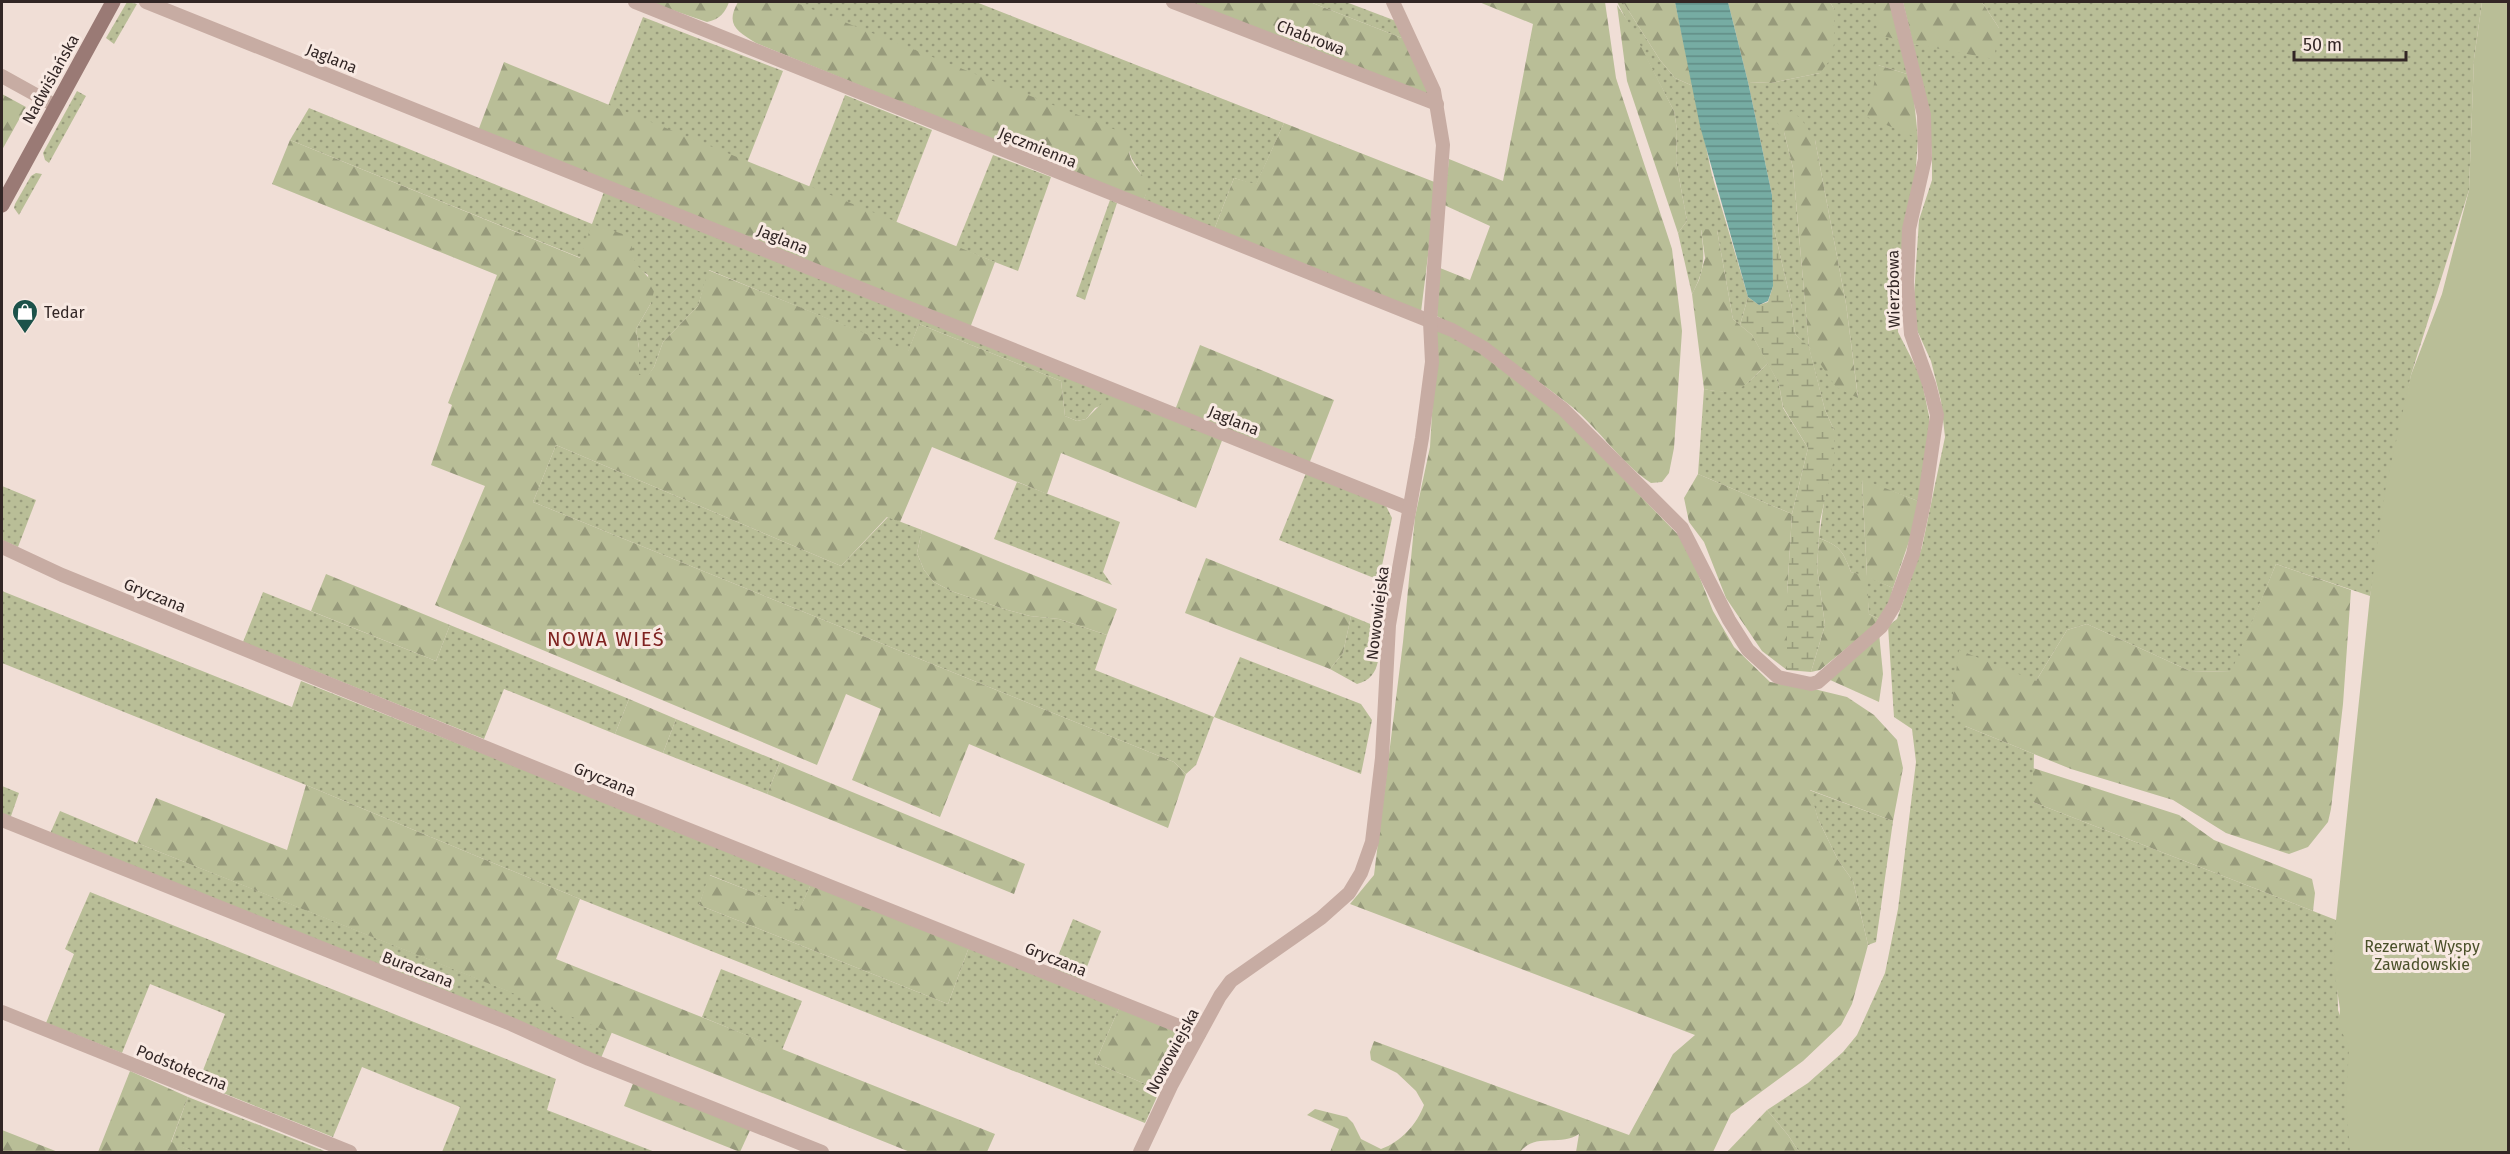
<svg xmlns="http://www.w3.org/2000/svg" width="2510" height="1154" font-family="'Fira Sans',sans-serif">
<defs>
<pattern id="grass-dots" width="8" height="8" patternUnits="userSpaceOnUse" patternTransform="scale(1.5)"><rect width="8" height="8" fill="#b9be97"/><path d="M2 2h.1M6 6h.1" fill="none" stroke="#979a7b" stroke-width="1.8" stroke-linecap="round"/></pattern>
<pattern id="forest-firs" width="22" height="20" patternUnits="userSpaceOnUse" patternTransform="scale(1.5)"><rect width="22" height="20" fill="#b9be97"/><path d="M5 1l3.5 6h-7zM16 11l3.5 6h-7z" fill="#979a7b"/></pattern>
<pattern id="wetland-marsh" width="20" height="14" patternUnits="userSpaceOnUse" patternTransform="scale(1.5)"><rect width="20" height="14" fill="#b9be97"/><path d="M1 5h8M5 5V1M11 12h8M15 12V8" fill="none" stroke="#979a7b"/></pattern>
<pattern id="water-rules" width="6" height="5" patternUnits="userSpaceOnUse" patternTransform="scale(1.5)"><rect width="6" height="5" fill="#76aca3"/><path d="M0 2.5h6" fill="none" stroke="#618c85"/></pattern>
</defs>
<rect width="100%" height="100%" fill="#f0ded6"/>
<g fill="url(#grass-dots)" fill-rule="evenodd">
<path d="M127,2L137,4L114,44L106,38Z"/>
<path d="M794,2H976L1284,123L1256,185L1234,178L1214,230L1143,201C1154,180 1134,170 1129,151Z"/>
<path d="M1310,2H1346L1396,21L1407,40Z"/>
<path d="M1617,2H1623L1660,60L1675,78L1693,86L1712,175L1748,297L1740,325L1733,319L1717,230H1701C1705,257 1705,270 1692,294L1678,233L1687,221L1676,161L1677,130L1674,111Z"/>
<path d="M1830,2H1886L1876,3L1900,40L1907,74L1878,65L1918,138L1915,181L1905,217L1898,290V332L1921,377L1929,416V430L1918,501L1862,480L1867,576L1893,588L1887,610L1881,620L1869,614L1866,577L1851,572C1843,551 1840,546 1819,538L1834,430L1825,410L1809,348L1795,334L1791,302L1772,220V195L1748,82L1771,83L1820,73L1834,9ZM1784,132L1815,140L1846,304L1858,397L1809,347L1793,168Z"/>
<path d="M1982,2H2482L2474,59L2469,190L2411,375L2370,596L2276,564L2232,672L2190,671L2087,624L2067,630L2036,681L1965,726L2034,754L2033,802L2336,920L2338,1010L2351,1047L2353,1152H1799L1788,1135L1767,1110L1808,1083L1843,1052L1857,1035L1885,973L1898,909L1916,762L1912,729L1894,717L1888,626L1897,619L1922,547L1945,437L1941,401L1931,361L1917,330L1914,296L1919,220L1932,180V156L1927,101L1913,44L1942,47L1999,28Z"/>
<path d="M643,17L783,71L747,163L608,106Z"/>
<path d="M77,91L86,96L49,163L45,160L43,153Z"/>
<path d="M845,95L932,130L896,223L809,187Z"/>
<path d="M309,108L592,224L605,189L1122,397L1095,408L1086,419L1077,421L1065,416L1061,381L919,324L908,352L709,270L698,306L663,342L654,367L648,376L639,375V348L636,329L651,303L648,275L636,267L631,252L581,258L290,140Z"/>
<path d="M993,155L1051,177L1018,271L956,247Z"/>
<path d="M36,173L42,174L19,215L14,208L15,204L31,176Z"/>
<path d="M1110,200L1117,203L1085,300L1076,296Z"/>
<path d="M1768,363L1779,384L1783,408L1808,448L1792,514L1698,474L1704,389C1738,396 1745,386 1768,363Z"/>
<path d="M556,445L841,566L888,517L922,530L917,553L924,570L934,582L951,591L1004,609L1030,616L1059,619L1107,635L1095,670L1214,717L1240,657L1361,704L1372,720L1361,774L1214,717L1196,765L1186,774L1174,762L533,502Z"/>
<path d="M1306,473L1386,506L1392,518L1379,580L1279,540Z"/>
<path d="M1017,482L1120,522L1103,572L1112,585L994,539Z"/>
<path d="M2,486L36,500L18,547L2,540Z"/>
<path d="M2,591L292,707L301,681L811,884L799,911L710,875L699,905L948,1004L969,947L1119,1008L1095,1063L1160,1090L1145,1123L580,899L306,785L2,663Z"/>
<path d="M263,592L436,661L450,625L629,699L615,734L504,689L484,739L243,642Z"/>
<path d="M1351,616L1380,628C1379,650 1383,678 1357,684L1330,669L1343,653Z"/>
<path d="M676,719L780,762L767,794L663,753Z"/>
<path d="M2,786L19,793L10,819L2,815Z"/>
<path d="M1809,790L1893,821L1876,942L1868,945L1853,881L1838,860L1818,819Z"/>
<path d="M60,811L137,843L612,1032L601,1058L49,836Z"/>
<path d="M90,892L556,1079L547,1110L655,1152H442L460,1107L362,1067L333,1137L198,1083L225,1014L150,984L122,1053L46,1023L74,954L65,949Z"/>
<path d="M1073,919L1101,931L1081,982L1052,971Z"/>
<path d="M721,969L802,1001L782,1050L702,1017Z"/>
<path d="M188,1097L327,1152H195L171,1143Z"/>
</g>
<g fill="url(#forest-firs)">
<path d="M649,2H729C725,13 720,19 707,22Z"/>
<path d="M738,2H794L1131,136C1130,141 1129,147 1129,151C1131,173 1157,176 1143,201L756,43C737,31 725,25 738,2Z"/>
<path d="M1195,2H1310L1407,40L1431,98L1194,6Z"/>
<path d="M1479,2H1605L1616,78L1672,249L1682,331L1674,448L1669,473L1662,482L1651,483C1620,462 1600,430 1571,406C1529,373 1482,344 1437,316L1440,268L1470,280L1490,226L1444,205L1449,159L1503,181L1533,24Z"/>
<path d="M1623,2H1675L1693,86L1675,78L1660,60Z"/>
<path d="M1728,2H1830L1834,9V44L1830,60L1820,73L1771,83L1748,82Z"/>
<path d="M1892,2L1900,40L1878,35L1876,3Z"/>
<path d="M1903,2H1982L1999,28L1994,59L1913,44Z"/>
<path d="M1617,5L1629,23L1674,111L1677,130L1676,161L1687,221L1678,233L1627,81Z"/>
<path d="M504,62L995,262L970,328L478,131Z"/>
<path d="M1878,65L1907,74L1914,100L1918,138L1867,117Z"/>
<path d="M2,94L26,107L2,150Z"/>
<path d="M1792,111L1802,120L1815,140L1846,304L1858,398L1836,387L1809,347L1793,168L1784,132L1774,118Z"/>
<path d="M1284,123L1437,183L1421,312L1214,230L1234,178L1256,184Z"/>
<path d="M290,140L580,258L592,224L632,237C630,270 642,264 655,287L651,303L636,329L639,348V375H648L654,367L663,342L698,306L708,270L908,351L919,324L1061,381L1065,416L1077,421L1086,419L1102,403L1122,397L1223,438L1196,508L1061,453L1047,494L932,447L900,522L887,517L841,566L556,445L533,502L1174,762L1186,774L1168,828L969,744L940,817L852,780L881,709L846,694L817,765L435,605L485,486L431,465L452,405L448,403L497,275L272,184Z"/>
<path d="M1701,229L1717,230L1733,319L1752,335L1768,363C1743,387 1740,397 1704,389L1692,294L1699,280L1705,258Z"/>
<path d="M1437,330L1463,339L1564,417L1686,543L1713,611L1734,647L1770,682L1810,688L1847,697L1874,715L1897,740L1903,768L1893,821L1810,790L1818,819L1838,860L1853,881L1868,945L1852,1004L1841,1025L1803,1061L1731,1114L1713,1152H1576L1579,1134C1560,1147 1536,1132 1520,1152H1330L1339,1129L1307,1115L1315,1109L1347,1117L1353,1123L1361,1139L1381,1149C1401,1142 1417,1124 1424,1105L1416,1091L1397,1073L1371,1060L1370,1052L1374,1041L1629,1135L1673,1054L1695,1035L1350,904L1374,875L1403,642L1415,517L1430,447Z"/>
<path d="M1200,345L1334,400L1309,464L1175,410Z"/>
<path d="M1698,474L1792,514L1787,594V670L1762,651L1726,598L1704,542L1689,522L1684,498Z"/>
<path d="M1862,479L1918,501L1915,524L1893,588L1867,577L1869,614L1881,620L1820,670L1811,672L1825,625L1817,568L1819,538C1840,546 1843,551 1851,572L1867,576Z"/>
<path d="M922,530L1117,609L1107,635L1059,619L1030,616L1004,609L951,591L934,582L924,570L917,553Z"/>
<path d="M1206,558L1351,616L1343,653L1330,669L1185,613Z"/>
<path d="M2276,564L2351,590L2343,704L2331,809L2328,822L2308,847L2289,854L2226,833L2173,800L2071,769L1965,726L1952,702L1959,650L2036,681L2067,630L2087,624L2190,671L2231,672Z"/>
<path d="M326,574L450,625L436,661L311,611Z"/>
<path d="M1879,633L1883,674L1879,702L1828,679Z"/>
<path d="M629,699L676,719L663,753L615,734Z"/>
<path d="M780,762L1025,864L1014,894L767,794Z"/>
<path d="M2033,768L2179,815L2214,840L2312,879L2315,893L2313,911L2033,802Z"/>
<path d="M306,785L580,899L556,959L995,1134L987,1152H910L137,843L156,798L287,850Z"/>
<path d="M709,875L799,910L811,884L969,947L948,1004L699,905Z"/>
<path d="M1119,1008L1185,1034L1160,1090L1095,1063Z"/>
<path d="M130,1071L188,1097L171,1142L195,1152H98Z"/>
<path d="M634,1081L751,1128L740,1152L624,1106Z"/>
<path d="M1767,1110L1788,1135L1799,1152H1727Z"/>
<path d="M2,1130L58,1152H2Z"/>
</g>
<path fill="url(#wetland-marsh)" d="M1772,220L1791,302L1795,334L1809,347L1825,410L1834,430V459L1820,521L1817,568L1825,625L1811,672L1787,670V594L1792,514L1808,448L1783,407L1779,384L1752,335L1740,325L1748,297L1759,305L1768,302L1773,286Z"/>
<path fill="#b9be97" d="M2482,2H2508V1152H2350L2346,1103L2349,1047L2339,1026L2340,1009L2334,969L2336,920L2370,596L2386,486L2411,375L2442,294L2469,190L2474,59Z"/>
<path fill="url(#water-rules)" d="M1675,2H1728L1748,82L1772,195L1773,286L1768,301L1759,305L1748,297L1700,126Z"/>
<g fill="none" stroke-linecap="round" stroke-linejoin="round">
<g stroke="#c7aca3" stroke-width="14">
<path d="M146,2L1408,508"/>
<path d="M635,2L1452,330L1484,348L1563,409L1682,528L1729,620L1748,650L1778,677L1811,684L1818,682L1881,627L1894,606L1913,554L1924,503L1937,415L1929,384L1911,334L1907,283L1909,229L1925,159L1924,115L1896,2"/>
<path d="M1173,2L1437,104"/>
<path d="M2,76L56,106"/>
<path d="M2,547L62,575L592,791L1199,1034"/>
<path d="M2,820L511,1024L589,1059L822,1152"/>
<path d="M2,1012L350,1152"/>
<path d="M1140,1152L1171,1086L1220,996L1231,981L1321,918L1349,893L1361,873L1372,842L1382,758L1389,625L1422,438L1432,362L1430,322L1443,145L1434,91L1393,2"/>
</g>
<path stroke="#9a7a75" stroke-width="15" d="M2,205L113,2"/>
</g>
<defs>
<symbol id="shop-pin" viewBox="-11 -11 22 30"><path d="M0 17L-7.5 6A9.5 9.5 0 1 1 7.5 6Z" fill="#1c524a" stroke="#f8e9e2"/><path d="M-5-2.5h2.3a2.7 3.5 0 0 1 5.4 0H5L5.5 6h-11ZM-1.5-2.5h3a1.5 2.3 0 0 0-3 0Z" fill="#fff"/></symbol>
</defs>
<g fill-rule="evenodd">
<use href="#shop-pin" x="10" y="297" width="30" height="40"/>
</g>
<g text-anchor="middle" stroke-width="6" stroke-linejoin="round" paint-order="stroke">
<g font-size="16" fill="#322625" stroke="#f8e9e2">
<text transform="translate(1311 37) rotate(21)" y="6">Chabrowa</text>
<text transform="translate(332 58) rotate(22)" y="6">Jaglana</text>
<text transform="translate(50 79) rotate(-61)" y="6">Nadwiślańska</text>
<text transform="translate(1038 147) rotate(22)" y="6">Jęczmienna</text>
<text transform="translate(783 239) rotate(22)" y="6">Jaglana</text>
<text transform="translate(1893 289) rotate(-91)" y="6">Wierzbowa</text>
<text transform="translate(1234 420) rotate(22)" y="6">Jaglana</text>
<text transform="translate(155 595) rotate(22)" y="6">Gryczana</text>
<text transform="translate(1377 613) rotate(-83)" y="6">Nowowiejska</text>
<text transform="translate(605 779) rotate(22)" y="6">Gryczana</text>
<text transform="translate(1056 959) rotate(22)" y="6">Gryczana</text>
<text transform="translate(418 969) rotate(21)" y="6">Buraczana</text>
<text transform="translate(1172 1051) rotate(-62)" y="6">Nowowiejska</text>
<text transform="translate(182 1067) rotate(22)" y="6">Podstołeczna</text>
</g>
<g font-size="16" fill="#322625" stroke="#f8e9e2" text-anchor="start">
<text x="44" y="318">Tedar</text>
</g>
<g font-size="16" fill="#4a5029" stroke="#f8e9e2">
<text x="2422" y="952">Rezerwat Wyspy<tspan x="2422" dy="18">Zawadowskie</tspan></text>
</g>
<g font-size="20" letter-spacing="1.5" fill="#7f2220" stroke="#f8e9e2">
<text x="606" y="646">NOWA WIEŚ</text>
</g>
</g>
<rect width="2510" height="1154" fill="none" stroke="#322625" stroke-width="6"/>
<path d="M2294 51v9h112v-9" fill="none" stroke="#322625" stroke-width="3"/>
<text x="2303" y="51" font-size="18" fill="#322625" stroke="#f8e9e2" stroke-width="4.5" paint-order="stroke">50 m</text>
</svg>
